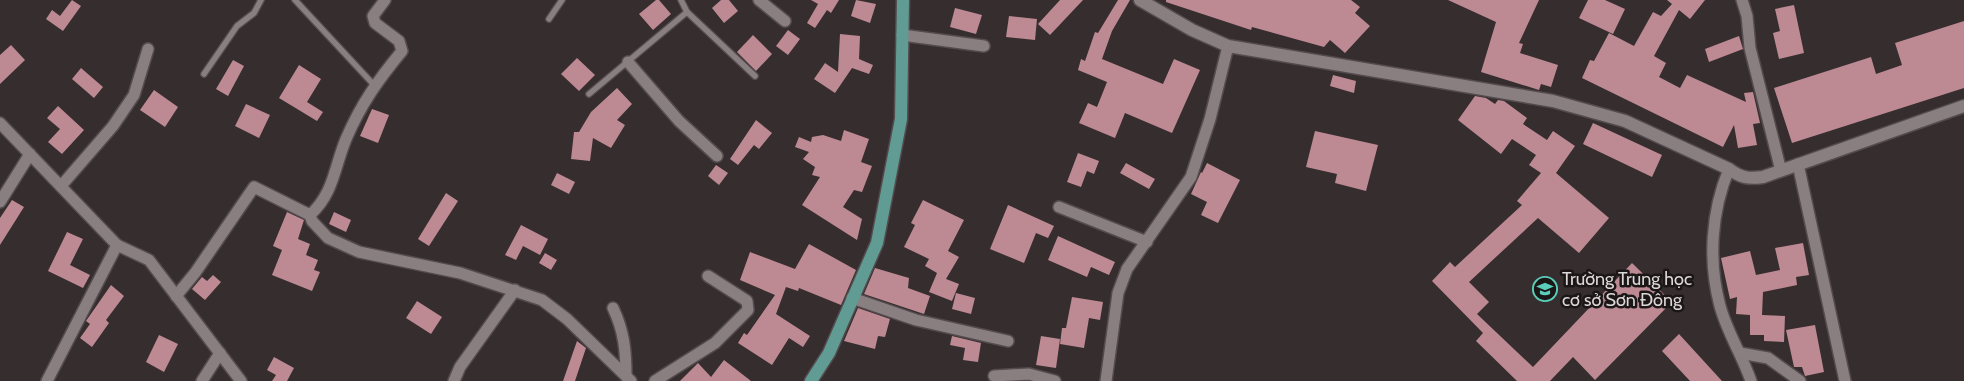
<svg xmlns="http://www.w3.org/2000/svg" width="1964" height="381" font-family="Cabin,sans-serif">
<rect width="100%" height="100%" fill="#362d2f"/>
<g fill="#bd8a93">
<path d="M72,0L81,6L63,31L46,19L52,10L60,16Z"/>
<path d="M656,0H659L671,14L653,30L639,14Z"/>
<path d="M721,0H729L738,11L724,23L712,8Z"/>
<path d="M811,0H839L831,13L827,10L815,28L807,23L818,4Z"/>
<path d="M856,0L876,4L870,23L851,16Z"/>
<path d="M1060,0H1083L1050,35L1038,24Z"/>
<path d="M1118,0H1130L1112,31L1102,59L1163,84L1174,59L1200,70L1172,133L1125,113L1115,138L1079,123L1088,103L1097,107L1107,82L1078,70L1081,59L1085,61L1095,32L1098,33Z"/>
<path d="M1166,0H1351L1360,7L1355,13L1370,26L1345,53L1330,40L1324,47L1252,27L1251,30L1166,2Z"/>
<path d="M1448,0H1539L1519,43L1523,44L1520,53L1558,65L1551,87L1541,84L1539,90L1481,72L1496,22Z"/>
<path d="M1588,0H1605L1625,9L1613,34L1579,18Z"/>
<path d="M1667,0H1705L1690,19L1679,10L1654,56L1666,63L1659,77L1680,88L1687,75L1746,102L1744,93L1753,92L1760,123L1753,124L1757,145L1738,148L1734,125L1723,147L1582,78L1590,60L1594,61L1609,33L1634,46L1653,12L1661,16L1672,4Z"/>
<path d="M1794,5L1804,53L1779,59L1773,33L1780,31L1775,9Z"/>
<path d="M955,8L982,15L976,34L950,27Z"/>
<path d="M1009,16L1037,19L1035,40L1006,37Z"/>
<path d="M1964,21V88L1792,143L1774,88L1871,57L1876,74L1902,65L1895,43Z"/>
<path d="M788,30L800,39L788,55L776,46Z"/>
<path d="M840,34L860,36L859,59L873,65L869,74L852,68L835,93L814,79L825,63L838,72Z"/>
<path d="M753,35L772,54L756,71L737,52Z"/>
<path d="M1739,36L1743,49L1709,62L1705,49Z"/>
<path d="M11,45L25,60L0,84V55Z"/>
<path d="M577,58L595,75L579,91L561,74Z"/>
<path d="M233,60L244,66L228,96L216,89Z"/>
<path d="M299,65L321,79L307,102L323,112L317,121L279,98Z"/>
<path d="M81,68L103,87L94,98L72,79Z"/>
<path d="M1333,75L1356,81L1354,93L1330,86Z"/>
<path d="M617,88L632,104L617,120L625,125L611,148L593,138L590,161L571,159L574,132H579L591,112Z"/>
<path d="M154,90L178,107L165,127L140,110Z"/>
<path d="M1475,96L1486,98L1495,104L1498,100L1504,101L1527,118L1523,124L1547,140L1553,131L1575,146L1556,173L1609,218L1579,253L1538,218L1469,282L1489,302L1477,314L1533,367L1632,263L1672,302L1595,380L1573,357L1550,381H1517L1476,341L1483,333L1432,281L1450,262L1455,267L1522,205L1517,201L1541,173L1529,165L1536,155L1512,139L1501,154L1458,120Z"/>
<path d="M246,104L270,115L259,138L235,126Z"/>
<path d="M58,106L84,130L62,154L48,142L60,129L47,118Z"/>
<path d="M372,109L389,115L378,143L360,136Z"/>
<path d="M756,120L772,133L759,149L754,145L738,165L730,159Z"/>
<path d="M1593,123L1662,155L1652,177L1583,144Z"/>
<path d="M844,130L869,139L861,162L872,166L862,192L854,190L843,207L862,219L857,240L802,205L820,177L812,175L815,167L803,159L809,152L795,147L799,137L811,142L812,137L823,135L841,141Z"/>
<path d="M1315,131L1378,145L1366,191L1335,183L1337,174L1306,167Z"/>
<path d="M1078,153L1099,161L1094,174L1087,171L1081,187L1067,182Z"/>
<path d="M1126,163L1155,179L1149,189L1120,173Z"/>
<path d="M1207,163L1240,180L1218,223L1201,215L1207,202L1191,194L1201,172L1202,173Z"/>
<path d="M716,165L728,173L719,185L708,176Z"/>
<path d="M557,173L575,182L569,194L551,185Z"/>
<path d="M446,193L458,201L429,246L418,239Z"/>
<path d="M12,200L24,207L0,245V218Z"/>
<path d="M923,200L964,220L948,251L959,257L946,279L959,284L952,301L929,292L937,273L925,266L929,259L904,247L915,225L911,223Z"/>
<path d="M1008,205L1054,226L1048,238L1036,233L1024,263L990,249Z"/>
<path d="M287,212L304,220L298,239L310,244L306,255L318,260L314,270L320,272L312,291L272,275L282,250L273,246Z"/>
<path d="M334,212L351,220L346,232L329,224Z"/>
<path d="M521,225L548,239L540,255L523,246L516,260L505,255Z"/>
<path d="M67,232L83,239L70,265L90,275L83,288L48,271Z"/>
<path d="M1058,236L1115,262L1109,275L1091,267L1087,277L1048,260Z"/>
<path d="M1803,243L1809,275L1796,277L1797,285L1763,292L1762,315L1785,316L1784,342L1764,341V335H1750V315L1736,314L1737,297L1730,299L1721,258L1750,251L1756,275L1780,270L1775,248Z"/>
<path d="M809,244L856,270L841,305L799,288L798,291L786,287L776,314L810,336L803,347L789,338L772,365L738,343L744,333L747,335L775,295L740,280L750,252L795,269Z"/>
<path d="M545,253L557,260L551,270L539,263Z"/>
<path d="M875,268L909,278L908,288L930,296L924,314L864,294Z"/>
<path d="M213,275L221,282L205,300L192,289L202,277L207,281Z"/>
<path d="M111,285L124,296L106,320L109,323L92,347L80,338L90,324L86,321Z"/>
<path d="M956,293L975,298L971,314L952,309Z"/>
<path d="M1072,297L1103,302L1100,320L1089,318L1084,348L1060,344L1062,328H1066Z"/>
<path d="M417,301L442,317L431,334L406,318Z"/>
<path d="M858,308L890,319L885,337L878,336L875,349L844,341Z"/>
<path d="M1815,325L1824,372L1805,376L1802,367H1794L1786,330Z"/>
<path d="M1679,334L1722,381H1690L1662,351Z"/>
<path d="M159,335L178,344L164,372L146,362Z"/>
<path d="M952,336L981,343L978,362L963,360L965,348L950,345Z"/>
<path d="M1041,336L1060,339L1056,368L1036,365Z"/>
<path d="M577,341L586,348L575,381H563Z"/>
<path d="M274,357L294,368L287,381H272L276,375L267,370Z"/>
<path d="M724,360L751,381H680L698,363L711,377Z"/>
</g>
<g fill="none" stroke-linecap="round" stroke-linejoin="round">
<defs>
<g id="lane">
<path d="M295,0L374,85"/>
<path d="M681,0L687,12L755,76"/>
<path d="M549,19L562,0"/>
<path d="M204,74L237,26L254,13L261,0"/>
<path d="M589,94L687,12"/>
</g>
<g id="street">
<path d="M385,0L373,16L375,23L399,41L402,51C378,80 361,104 346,139C334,168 334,193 310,215L312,221L328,238L359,252L460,273L542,300L567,319L631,381"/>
<path d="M759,0L785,21"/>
<path d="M1742,0L1747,16L1750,48L1781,171"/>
<path d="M902,35L984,46"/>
<path d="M628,62L679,121L717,156"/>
<path d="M0,123L117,245L149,260L241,381"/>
<path d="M1798,164L1845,381"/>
<path d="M1729,169C1711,212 1708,261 1720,306C1727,332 1742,355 1751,381"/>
<path d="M61,186L113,126L134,95L148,49"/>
<path d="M0,202L30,154"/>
<path d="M1059,207L1147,242"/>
<path d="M176,296L195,273L254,187L310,215"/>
<path d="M852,298L916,320L1008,341"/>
<path d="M613,308C624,331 626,351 626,376"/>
<path d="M1740,353L1768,358L1800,381"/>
<path d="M994,376L1029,374L1055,381"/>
<path d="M47,381L117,245"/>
<path d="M202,381L220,353"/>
<path d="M454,381L460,367L515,290"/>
<path d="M655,381L715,343L748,310L747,301L708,276"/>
<path d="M1106,381L1118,293L1127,269L1191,177L1210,119L1228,46"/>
</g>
<path id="secondary" d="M1140,0L1192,30L1228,46L1553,101L1625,121L1729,169C1741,178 1749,179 1763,177L1964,106"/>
<path id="primary" d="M811,381L829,353L877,243L901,119L903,0"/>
</defs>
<use href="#lane" stroke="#534b4d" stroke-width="8"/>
<use href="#street" stroke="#534b4d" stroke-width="14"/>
<use href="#secondary" stroke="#534b4d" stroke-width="15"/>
<use href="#primary" stroke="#534b4d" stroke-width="15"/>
<use href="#lane" stroke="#897e80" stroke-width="5.5"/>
<use href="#street" stroke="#897e80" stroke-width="11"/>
<use href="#secondary" stroke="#897e80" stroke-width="12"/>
<use href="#primary" stroke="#609c93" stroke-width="12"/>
</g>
<defs>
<symbol id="school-ring" viewBox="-11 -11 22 22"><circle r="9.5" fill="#1b1717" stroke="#5bcebb" stroke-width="1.5"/><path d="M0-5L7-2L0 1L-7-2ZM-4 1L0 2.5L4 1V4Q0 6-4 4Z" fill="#5bcebb"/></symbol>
</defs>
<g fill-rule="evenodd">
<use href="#school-ring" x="1531" y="275" width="28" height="28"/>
</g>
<g text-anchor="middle" stroke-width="5" stroke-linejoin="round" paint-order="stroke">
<g font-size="18" fill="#ddd7d8" stroke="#1b1717" text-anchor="start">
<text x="1562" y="285">Trường Trung học<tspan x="1562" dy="21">cơ sở Sơn Đông</tspan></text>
</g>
</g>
</svg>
